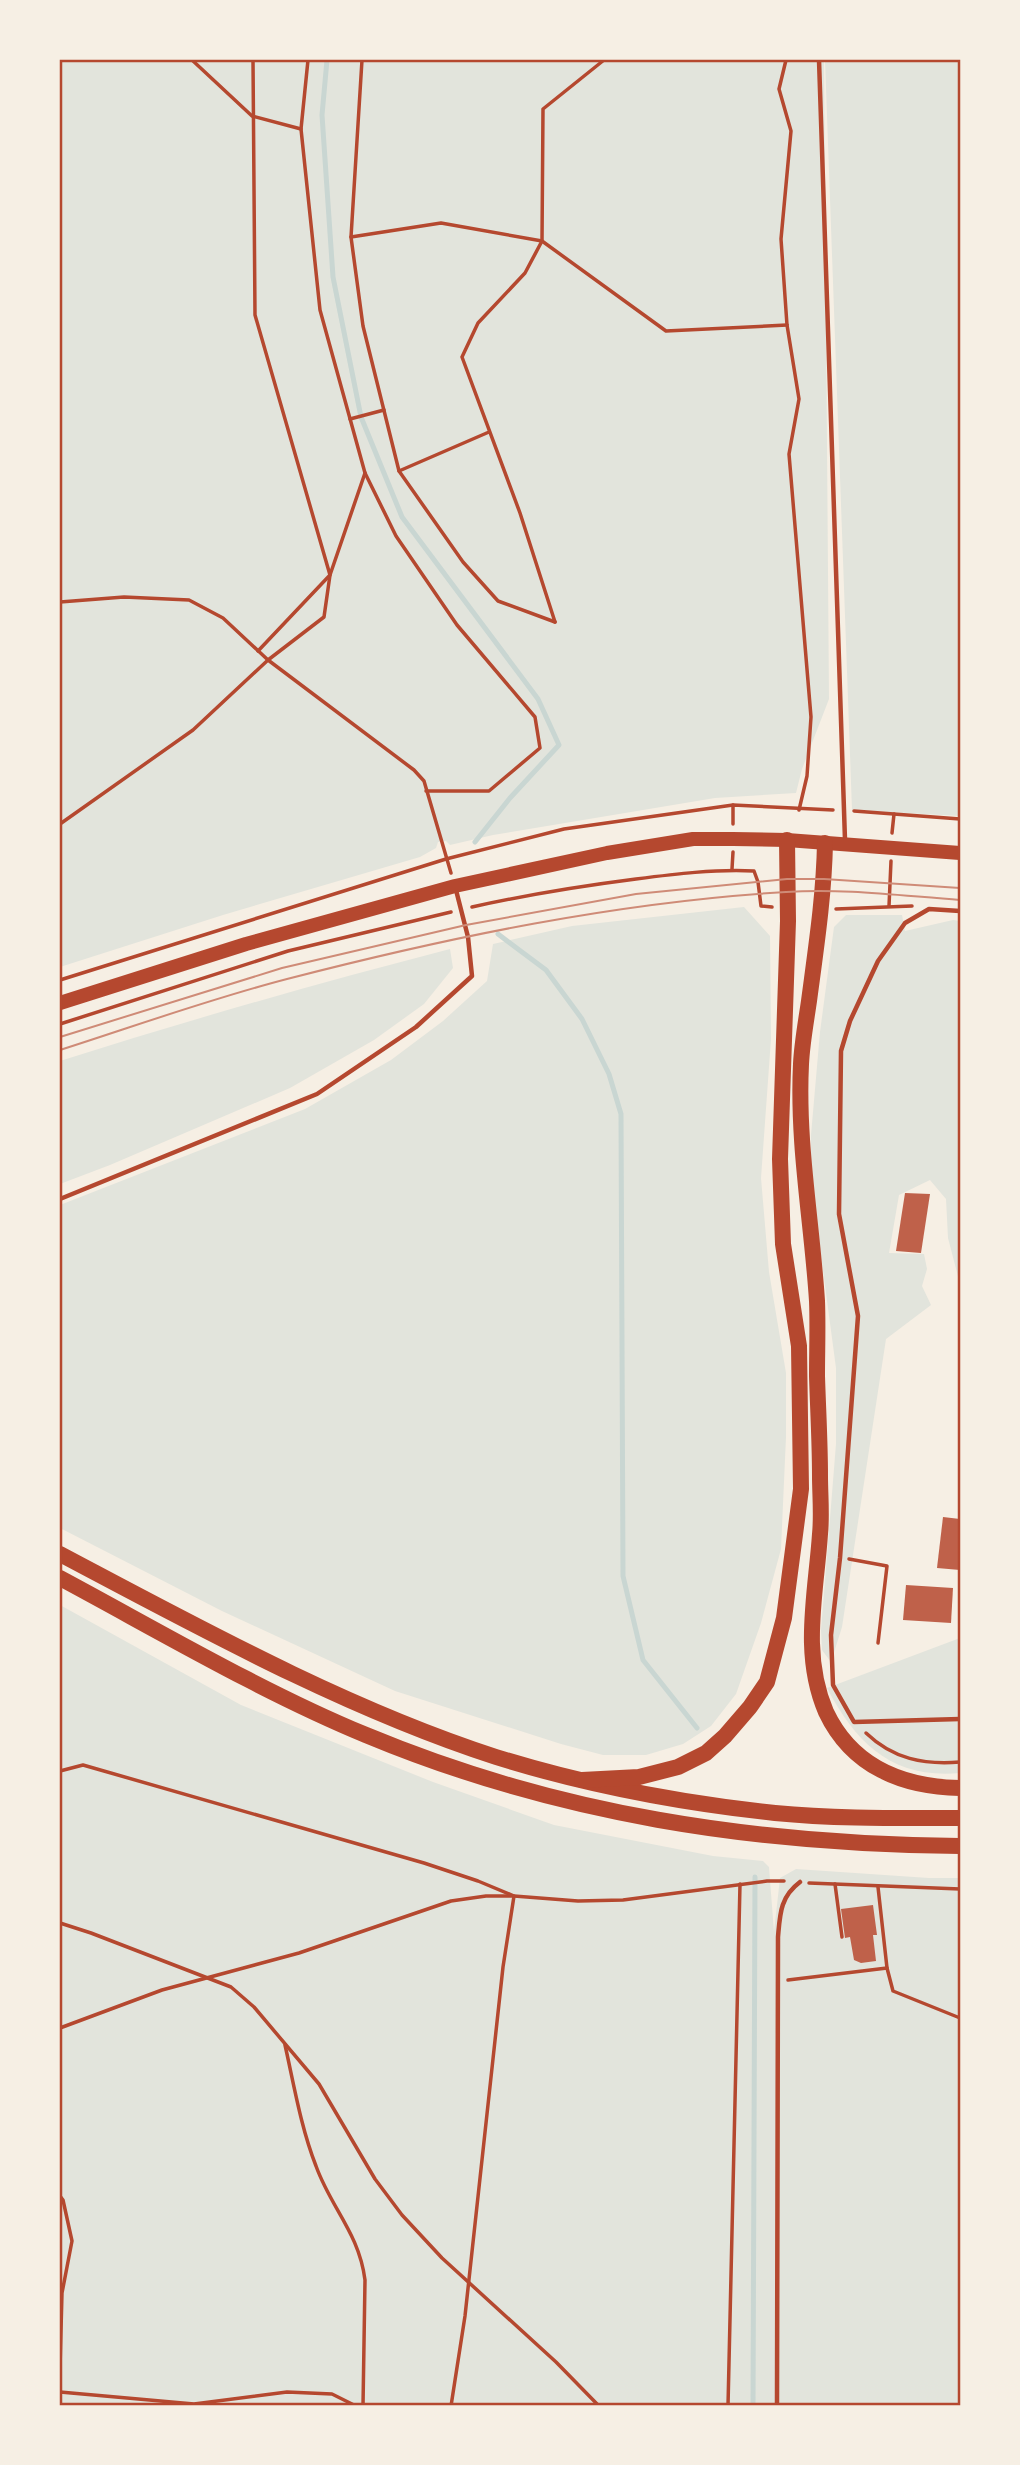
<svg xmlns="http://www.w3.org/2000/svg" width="1020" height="2465" font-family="'Noto Sans',sans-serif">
<rect width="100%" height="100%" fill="#f6efe4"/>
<g fill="#e2e4dc">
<path d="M60,60H824L829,699L802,769L796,793L715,798L493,835L450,845L446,841L438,842L436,848L420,857L223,915L60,967Z"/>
<path d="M825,60H960V816L852,810Z"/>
<path d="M744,907L770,936L771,1039L761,1178L769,1272L786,1373V1437L781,1549L761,1623L736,1694L711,1726L683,1744L646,1755H603L561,1744L395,1691L222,1611L60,1528V1205L305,1109L391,1060L443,1021L487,981L493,944L572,926Z"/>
<path d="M846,915H902L905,931L953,920L960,921V1284L948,1238L946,1199L930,1180L899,1195L889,1253L924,1254L927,1269L922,1286L931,1305L886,1339L842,1627L831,1662L822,1650L821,1630L836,1444V1368L820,1248L811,1168V1135L820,1032L834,927Z"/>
<path d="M450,949L453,968L424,1004L374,1040L290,1088L110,1165L60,1184V1061C189,1020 319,983 450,949Z"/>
<path d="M60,1605L241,1705L433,1782L554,1825L713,1856L763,1861L769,1867L774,1932L780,1878L796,1869L929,1878H960V2405H60Z"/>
<path d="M960,1638V1773C893,1779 857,1745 827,1688Z"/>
</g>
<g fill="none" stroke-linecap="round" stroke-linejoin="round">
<g stroke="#c9d6d2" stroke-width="5">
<path d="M327,60L322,115L333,277L361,417L402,517L538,699L559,745L510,798L475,842"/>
<path d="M498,934L546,970L582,1019L609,1074L621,1114L623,1576L643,1660L697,1728"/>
<path d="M753,2406L755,1877"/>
</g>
</g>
<g fill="#bf614a">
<path d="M905,1193L930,1194L921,1253L896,1251Z"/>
<path d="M943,1517L960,1519V1570L937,1568Z"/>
<path d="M906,1585L953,1588L951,1623L903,1620Z"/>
<path d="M873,1905L877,1935H873L876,1961L861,1963L854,1960L850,1937L845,1938L841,1909Z"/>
</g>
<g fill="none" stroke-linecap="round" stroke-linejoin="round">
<g stroke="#b5482f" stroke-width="3.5">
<path d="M192,60L252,116L301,129"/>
<path d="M308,60L301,129L320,310L365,473L396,536L457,625L535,717L540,748L489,791H426"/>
<path d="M362,60L351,237L363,326L399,471L463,562L498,601L555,622"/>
<path d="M786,60L779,89L791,131L781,239L787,325L799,399L789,454L811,717L807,776L799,810"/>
<path d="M351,237L441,223L542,241L666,331L787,325"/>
<path d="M350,419L384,410"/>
<path d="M399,471L489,432"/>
<path d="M60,602L124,597L189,600L223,618L268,660L414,770L424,781L451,873"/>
<path d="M555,622L520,513L462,357L478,323L525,273L542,241L543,109L604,60"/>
<path d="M258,651L330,575L365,473"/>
<path d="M733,805V824"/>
<path d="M854,811L960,819"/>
<path d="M60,824L193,730L268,660L324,617L330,575L255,315L253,60"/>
<path d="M892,833L894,814"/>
<path d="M732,869L733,852"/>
<path d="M889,906L891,861"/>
<path d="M472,907C526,895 581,886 636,879C675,874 715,869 754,871L758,882L761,906L772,907"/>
<path d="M836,909L912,906"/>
<path d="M60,980L446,859L564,829L733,805L833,810"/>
<path d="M60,1024L288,951L451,912"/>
<path d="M849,1559L887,1566L878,1643"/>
<path d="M866,1733C893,1759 924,1765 960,1762"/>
<path d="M60,1771L83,1765L424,1863L478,1881L514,1896L503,1967L465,2316L451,2406"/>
<path d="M809,1883L960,1889"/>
<path d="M835,1884L842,1937"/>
<path d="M878,1887L887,1968"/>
<path d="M60,1923L91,1933L231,1987L254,2007L319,2084L375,2179L402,2215L442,2258L556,2362L599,2406"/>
<path d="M788,1980L887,1968L893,1991L960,2018"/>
<path d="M60,2028L162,1990L299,1953L451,1901L486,1896H514L578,1901L623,1900L767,1881H784"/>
<path d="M285,2045C294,2085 301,2128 316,2166C331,2208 359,2233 365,2280L363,2406"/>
<path d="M60,2196L63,2200L72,2241L62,2293L60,2368"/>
<path d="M60,2392L194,2404L287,2392L332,2394L356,2406"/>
<path d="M60,2402V2406"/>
<path d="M728,2406L740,1884"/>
</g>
<g stroke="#b5482f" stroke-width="4.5">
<path d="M819,60L845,840"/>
<path d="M960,911L929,909L905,923L878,961L850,1021L841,1051L839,1214L858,1316L840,1558L831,1635L833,1685L854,1722L960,1719"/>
<path d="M60,1199L317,1094L416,1027L472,976L468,937L456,890"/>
<path d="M777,2406L778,1937C780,1914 780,1897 800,1882"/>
</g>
<path stroke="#b5482f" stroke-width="14" d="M60,1003L246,944L455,886L607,853L693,839H733L787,840L960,853"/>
<g stroke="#b5482f" stroke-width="16">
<path d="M825,843C824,896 816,948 809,1001C806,1022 802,1043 801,1064C797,1144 812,1222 817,1301C818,1326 817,1351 817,1376C818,1409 820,1443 820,1476C820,1495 822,1515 820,1534C816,1594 801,1654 826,1712C852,1767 903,1787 960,1788"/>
<path d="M60,1554C198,1627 347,1709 496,1757C586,1785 681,1803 775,1813C836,1819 899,1818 960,1818"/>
<path d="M60,1578C159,1631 262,1692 366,1735C558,1815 754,1844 960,1846"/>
<path d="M582,1780L639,1777L678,1767L706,1753L725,1736L750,1707L767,1682L784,1618L801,1489L799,1346L783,1244L780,1159L788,921L787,840"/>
</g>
<g stroke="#cf8b77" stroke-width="2">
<path d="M60,1037L282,968L466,925L636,894L787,879H824L960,888"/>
<path d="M60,1050C135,1026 210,999 287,979C450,937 618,902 786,892C844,888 903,896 960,900"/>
</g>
</g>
<rect width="1020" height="2465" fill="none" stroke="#f6efe4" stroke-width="122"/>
<rect x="61" y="61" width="898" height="2343" fill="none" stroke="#b5482f" stroke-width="2.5"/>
</svg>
